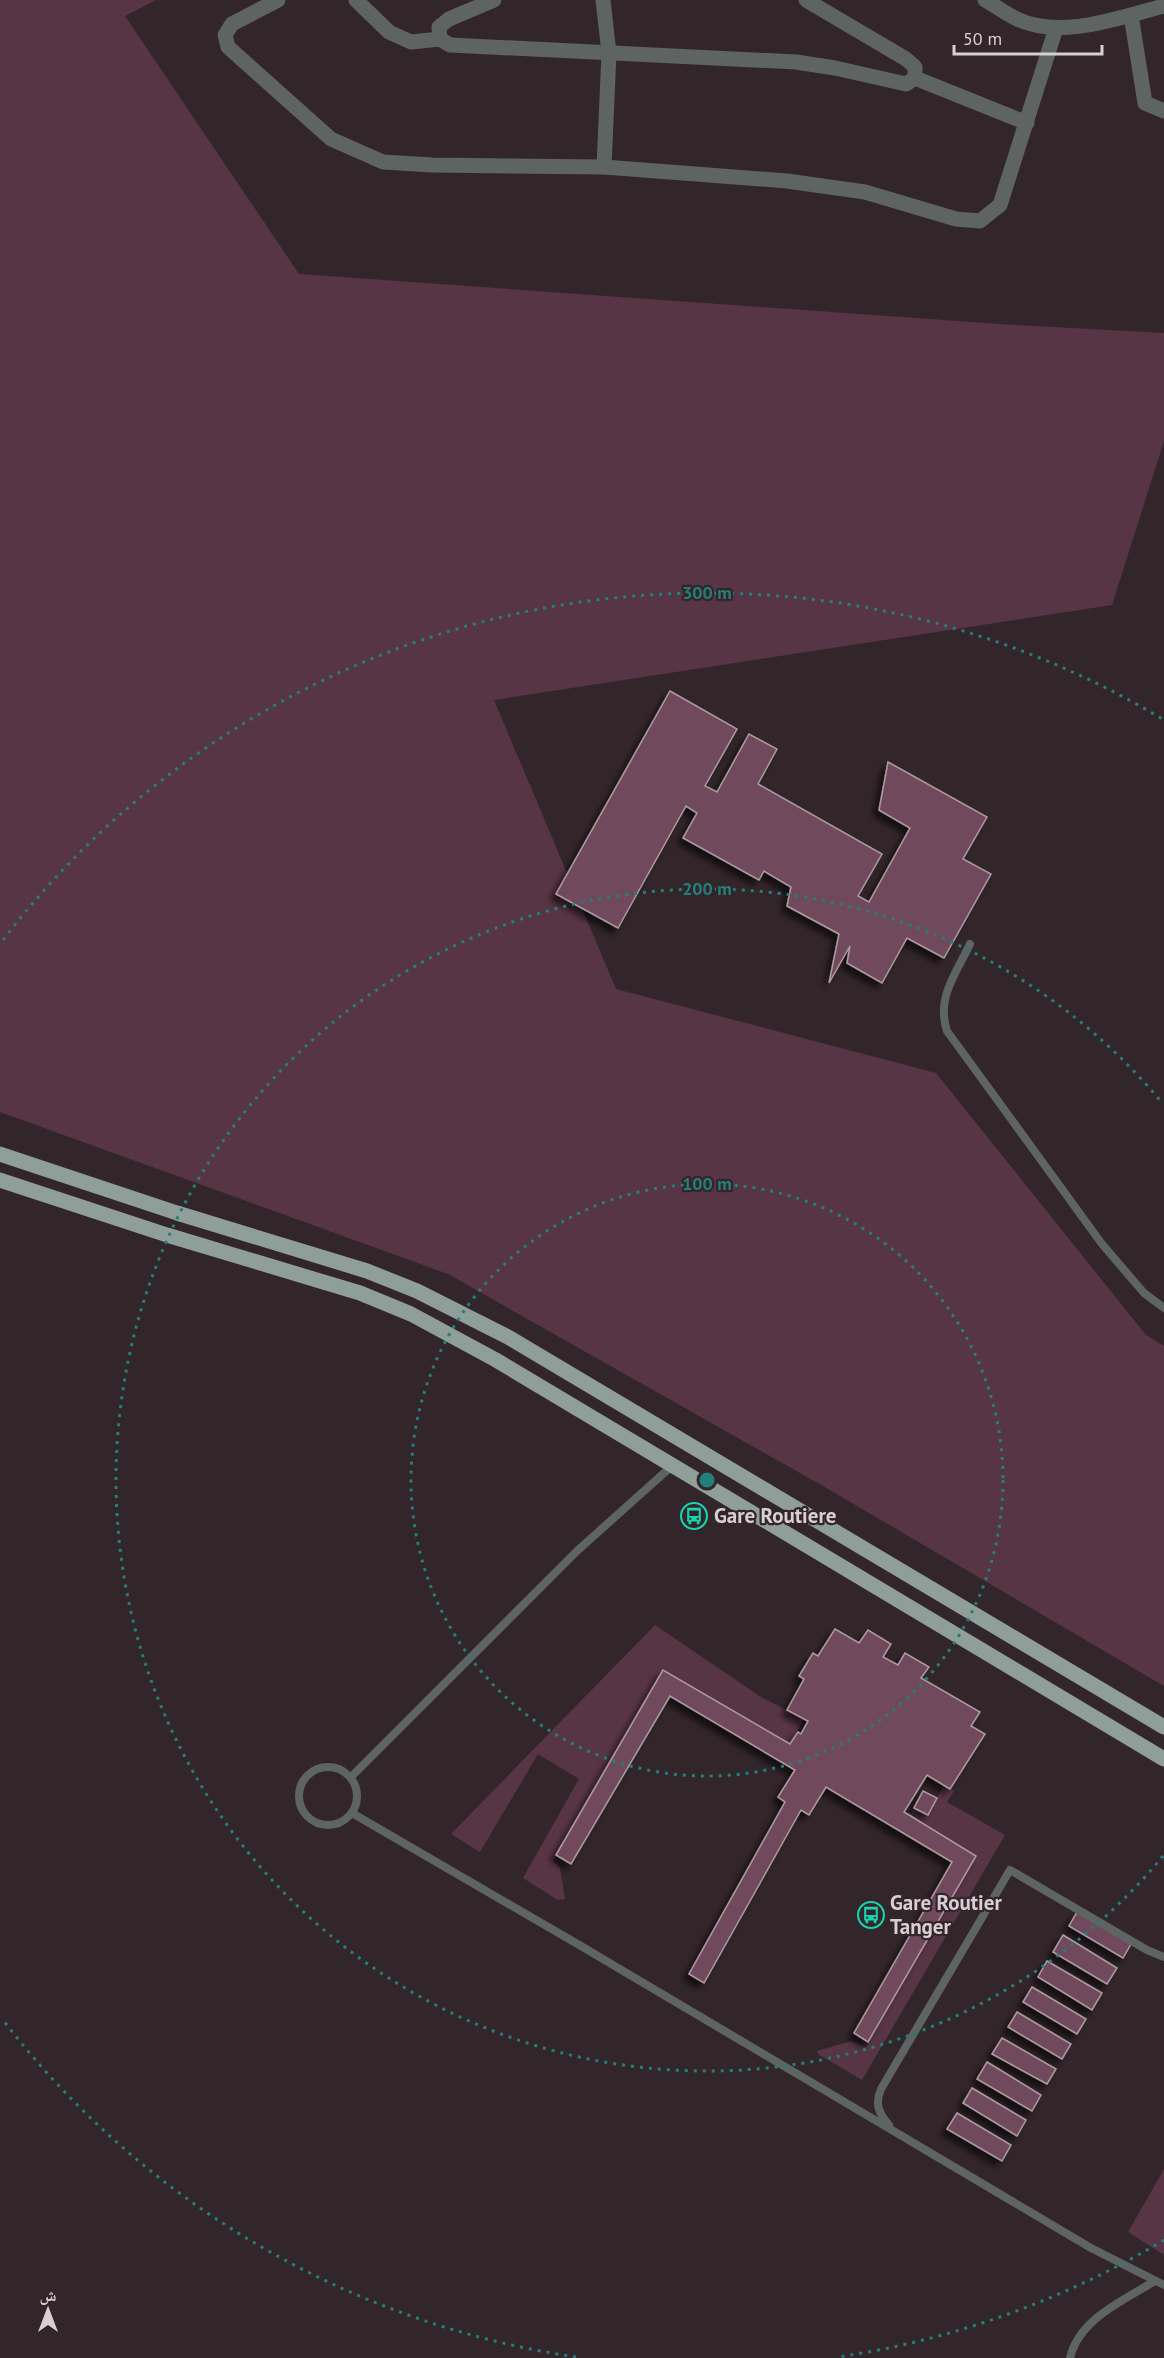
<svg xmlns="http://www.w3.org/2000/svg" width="1164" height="2358" font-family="'PT Sans','Noto Naskh Arabic',sans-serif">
<defs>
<filter id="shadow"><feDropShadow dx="-5.5" dy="5.5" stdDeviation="3" flood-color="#0009"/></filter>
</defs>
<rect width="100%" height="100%" fill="#33262b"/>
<g fill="#583545">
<path d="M0,0H156L125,16L299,274L1014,325L1164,333V441L1112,605L494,700L616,989L936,1073L1146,1335L1164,1346V1686L823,1486L448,1274L0,1112Z"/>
<path d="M655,1625L761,1697L804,1719L790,1744L663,1670L553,1861L560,1868L565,1899L558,1900L523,1878L579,1779L538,1754L480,1852L451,1834Z"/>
<path d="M944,1785L954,1791L947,1802L1005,1835L862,2080L818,2054L817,2051L851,2041L866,2047L976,1856L910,1816L914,1808L928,1814Z"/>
<path d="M1164,2169V2255L1128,2232Z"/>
</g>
<g fill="#71495b" stroke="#ab9aa0" stroke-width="1.5" filter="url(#shadow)">
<path d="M670,691L737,729L705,786L717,792L749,734L777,749L758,784L882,854L858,896L869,902L910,828L879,810L888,762L987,817L963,859L991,874L944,958L907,938L882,983L847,963L850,946L829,983L839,934L787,906L791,887L764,871L759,880L683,838L697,813L686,806L618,928L556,894Z"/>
<path d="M835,1629L859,1643L868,1630L891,1644L883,1657L898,1665L905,1653L929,1667L921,1678L980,1712L971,1726L985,1734L950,1789L927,1775L904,1812L976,1856L868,2042L854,2033L952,1862L826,1787L809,1815L801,1810L704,1983L689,1974L785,1802L778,1797L795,1770L670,1696L571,1864L556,1855L663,1670L790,1744L798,1732L801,1734L808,1721L787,1710L804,1679L799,1676L813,1653L818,1656Z"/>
<path d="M923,1791L937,1798L928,1815L914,1808Z"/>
<path d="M1077,1912L1131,1944L1123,1958L1069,1926Z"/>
<path d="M1063,1935L1117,1968L1107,1984L1053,1952Z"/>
<path d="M1047,1961L1102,1993L1092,2010L1038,1977Z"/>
<path d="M1032,1987L1086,2019L1077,2034L1023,2002Z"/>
<path d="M1017,2012L1071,2044L1062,2059L1008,2027Z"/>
<path d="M1002,2038L1056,2069L1047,2084L992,2054Z"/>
<path d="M987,2062L1041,2095L1032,2111L977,2079Z"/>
<path d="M972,2088L1026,2120L1017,2136L963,2103Z"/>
<path d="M957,2113L1011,2145L1002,2161L947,2129Z"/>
</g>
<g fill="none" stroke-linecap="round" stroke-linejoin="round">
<g stroke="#5d6462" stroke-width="8">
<path d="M970,944C956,974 936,997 947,1031L1102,1244L1144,1293L1164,1308"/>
<circle cx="328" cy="1796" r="29"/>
<path d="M351,1777L577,1551L673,1465"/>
<path d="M352,1813L581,1946L1091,2248L1164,2285"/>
<path d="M889,2125C878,2113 875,2103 881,2089L1010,1870L1147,1950L1164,1957"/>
<path d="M1070,2358C1079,2319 1124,2300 1155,2281"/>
</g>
<g stroke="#5d6462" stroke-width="15">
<path d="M278,0L232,24L225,35L228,47L331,139L383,162L432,165L604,167L787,181L865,192L956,219L980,221L1000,205L1056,28"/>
<path d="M356,0L389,32L411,42L440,39"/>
<path d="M494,0L449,19L439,27L440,39L450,45L796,62L835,68L906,84L915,78"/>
<path d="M603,0L609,53L604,167"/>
<path d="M806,0L906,59L915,67V78"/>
<path d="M985,0C996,6 1006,14 1017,19C1062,40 1120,17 1164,6"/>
<path d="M1131,15L1145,103L1164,111"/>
<path d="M915,78L1027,123"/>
</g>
<g stroke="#8f9e99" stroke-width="15">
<path d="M0,1154L177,1213L367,1271L417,1291L508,1337L1164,1727"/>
<path d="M0,1180L167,1235L360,1293L411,1314L496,1360L1164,1759"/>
</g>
</g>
<g fill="none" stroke="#237f78" stroke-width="3" stroke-dasharray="3 6">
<circle cx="707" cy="1480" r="296"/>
<path d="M1163 1856A591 591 0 1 1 1163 1104"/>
<path d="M1164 2240A887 887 0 0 1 838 2357M576 2357A887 887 0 0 1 3 2020M3 940A887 887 0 0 1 1164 720"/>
</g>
<defs>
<symbol id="bus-ring" viewBox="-11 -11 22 22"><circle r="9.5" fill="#33262b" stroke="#18d5b2" stroke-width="1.5"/><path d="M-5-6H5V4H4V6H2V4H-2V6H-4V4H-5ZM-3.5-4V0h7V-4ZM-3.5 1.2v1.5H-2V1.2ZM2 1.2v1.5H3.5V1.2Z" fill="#18d5b2"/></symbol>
</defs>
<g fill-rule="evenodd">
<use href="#bus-ring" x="679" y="1501" width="30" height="30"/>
<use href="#bus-ring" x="856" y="1900" width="30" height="30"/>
</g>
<g text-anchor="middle" stroke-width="4.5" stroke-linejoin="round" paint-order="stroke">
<g font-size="21" font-weight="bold" fill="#d8cfd3" stroke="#33262b" text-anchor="start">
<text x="714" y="1523">Gare Routiere</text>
<text x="890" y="1910">Gare Routier<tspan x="890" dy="24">Tanger</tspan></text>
</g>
</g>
<circle cx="707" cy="1480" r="9" fill="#237f78" stroke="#33262b" stroke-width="3"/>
<g font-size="18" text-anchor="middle" font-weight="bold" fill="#237f78" stroke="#33262b" stroke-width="4.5" stroke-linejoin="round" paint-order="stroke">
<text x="707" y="599">300 m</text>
<text x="707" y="895">200 m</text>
<text x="707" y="1190">100 m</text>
</g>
<g transform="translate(48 2310)" stroke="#33262b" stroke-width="4.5" paint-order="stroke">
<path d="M0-4.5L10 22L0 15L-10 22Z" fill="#d8cfd3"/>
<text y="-9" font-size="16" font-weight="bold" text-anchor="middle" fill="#d8cfd3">ش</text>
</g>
<path d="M954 45v9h148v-9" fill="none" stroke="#d8cfd3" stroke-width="3"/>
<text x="963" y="45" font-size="18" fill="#d8cfd3" stroke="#33262b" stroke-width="4.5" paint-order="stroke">50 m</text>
</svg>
